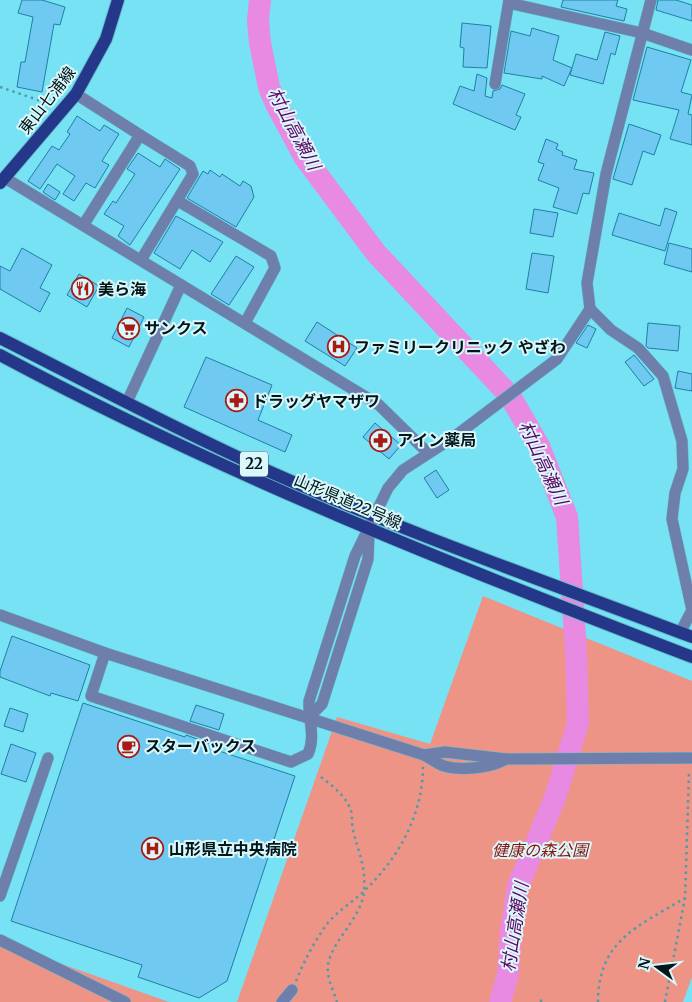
<svg xmlns="http://www.w3.org/2000/svg" width="692" height="1002" font-family="Merriweather,'Noto Sans JP',serif">
<rect width="100%" height="100%" fill="#77e2f3"/>
<g fill="#ee9487">
<path d="M483,596L692,681V977L683,1002H237L337,717L430,744Z"/>
<path d="M0,942L169,1002H0Z"/>
</g>
<g fill="none" stroke-linecap="round" stroke-linejoin="round">
<path stroke="#e889e2" stroke-width="22" d="M260,0L258,20L260,43L269,87L276,104L305,158L376,253L510,396L539,446L567,517L576,651L578,723L555,798L518,886L511,930L508,974L500,1002"/>
</g>
<g fill="#70c9f0" stroke="#1e80a4">
<path d="M22,0H42L65,7L60,25L54,24L42,92L17,87L21,62H25L33,17L18,13Z"/>
<path d="M563,0H618L616,6L627,9L624,21L561,7Z"/>
<path d="M658,0H676L692,5V21L656,10Z"/>
<path d="M462,23L491,26L487,68L463,67L464,48L460,47Z"/>
<path d="M532,28L559,36L553,60L572,68L564,86L542,76V79L504,73L511,31L530,36Z"/>
<path d="M605,32L620,36L615,55L611,53L603,84L570,75L576,54L597,60Z"/>
<path d="M647,47L691,60L681,92L692,95L688,114L692,115V145L670,139L679,110L633,100Z"/>
<path d="M477,74L487,78L485,96L492,98L493,91L500,89L502,85L525,94L516,115L521,117L515,130L453,104L460,86L474,91Z"/>
<path d="M77,116L100,131L104,125L119,134L102,161L109,165L95,188L86,183L74,201L63,194L75,176L57,164L40,189L28,181L52,146L59,150L70,134L67,132Z"/>
<path d="M629,124L661,135L654,155L643,151L632,185L613,179Z"/>
<path d="M546,139L558,144L556,149L563,152L562,155L577,160L574,169L594,173L589,194L583,193L577,214L553,207L559,188L538,180L544,164L538,162Z"/>
<path d="M138,153L160,167L165,159L180,169L130,245L118,236L124,226L104,214L113,201L116,203L135,174L127,169Z"/>
<path d="M210,170L220,177L222,174L240,186L243,181L251,186L254,197L236,227L187,198L203,171L208,174Z"/>
<path d="M48,184L60,192L55,200L43,192Z"/>
<path d="M665,208L677,212L665,251L612,235L619,213L660,226Z"/>
<path d="M534,209L558,213L553,237L530,233Z"/>
<path d="M176,216L223,242L210,262L192,250L180,269L154,253Z"/>
<path d="M669,243L692,249V272L664,264Z"/>
<path d="M22,248L52,265L40,288L50,293L40,312L0,289V266L10,271Z"/>
<path d="M532,253L554,256L548,293L526,289Z"/>
<path d="M236,256L254,267L229,305L211,294Z"/>
<path d="M79,274L99,286L87,307L67,295Z"/>
<path d="M127,308L144,317L129,347L112,338Z"/>
<path d="M317,322L357,348L345,366L305,341Z"/>
<path d="M648,323L680,326L678,351L648,348L646,346Z"/>
<path d="M588,325L596,329L587,348L576,343Z"/>
<path d="M634,355L654,379L644,386L625,362Z"/>
<path d="M206,357L272,385L258,420L292,435L285,452L184,407Z"/>
<path d="M678,371L692,374V391L675,388Z"/>
<path d="M375,423L401,445L389,459L363,437Z"/>
<path d="M436,470L449,490L437,498L424,478Z"/>
<path d="M12,636L90,665L78,701L51,693L50,696L0,677V671Z"/>
<path d="M83,703L185,737L186,735L214,745L213,749L295,776L227,981L199,998L138,977L142,965L11,921Z"/>
<path d="M196,705L224,714L219,730L190,721Z"/>
<path d="M10,708L28,714L23,732L4,726Z"/>
<path d="M11,744L36,753L26,782L1,774Z"/>
</g>
<g fill="none" stroke-linecap="round" stroke-linejoin="round">
<defs>
<g id="minor">
<path d="M509,3L642,33L692,50"/>
<path d="M495,84L509,0"/>
<path d="M76,94L140,135L84,224"/>
<path d="M140,135L190,166L193,174L141,260"/>
<path d="M5,178L379,405L427,452"/>
<path d="M178,201L271,256L275,268L245,323"/>
<path d="M590,309L611,330L638,348L663,376L682,441L683,469L675,493L672,519L692,610L680,633"/>
<path d="M127,402L181,285"/>
<path d="M0,615L105,653L424,755C430,758 437,764 444,766C461,771 491,768 506,759"/>
<path d="M105,653L91,696L291,762L308,754C316,736 308,720 309,701L355,556L388,488L403,470L454,437L557,359L590,309L587,283L606,174L651,0"/>
<path d="M309,717L322,704L368,559L369,532"/>
<path d="M424,755L445,752L506,759L692,758"/>
<path d="M0,896L48,758"/>
<path d="M0,940L125,1002"/>
<path d="M282,1002L292,990"/>
</g>
<g id="major">
<path d="M0,183L76,94L106,39L118,0"/>
<path d="M0,338C89,383 177,430 268,471C407,533 550,583 692,637"/>
<path d="M0,355C222,474 457,567 692,657"/>
</g>
</defs>
<use href="#minor" stroke="#62bdcc" stroke-width="12"/>
<use href="#major" stroke="#62bdcc" stroke-width="14"/>
<g stroke="#4f9ca9" stroke-width="2.5" stroke-dasharray="2.5 4" stroke-linecap="butt">
<path d="M0,87L53,105"/>
<path d="M321,777C334,787 349,798 352,815C352,820 352,825 353,830C358,852 366,865 364,890C363,920 324,946 328,973C329,982 334,993 337,1002"/>
<path d="M296,981C304,961 314,942 327,924C337,911 353,902 364,891C399,858 423,814 423,766"/>
<path d="M541,1002V999"/>
<path d="M598,1002C598,940 639,926 685,898"/>
<path d="M665,1002L685,898L689,773"/>
</g>
<use href="#minor" stroke="#6f7fac" stroke-width="11"/>
<use href="#major" stroke="#253788" stroke-width="12"/>
</g>
<defs>
<symbol id="restaurant-ring" viewBox="-11 -11 22 22"><circle r="9.5" fill="#daf7fb" stroke="#ab1a12" stroke-width="1.5"/><path d="M-5-6h1v4h1v-4h1v4h1v-4h1v5L-1.5 .5V6h-2V.5L-5-1ZM5-6V6H3V1.5H1.5Q1.5-4 5-6Z" fill="#ab1a12"/></symbol>
<symbol id="supermarket-ring" viewBox="-11 -11 22 22"><circle r="9.5" fill="#daf7fb" stroke="#ab1a12" stroke-width="1.5"/><path d="M-6-5.5h2.5l.6 2H6L4.5 2H-2.5L-4.4-4H-6ZM-1.5 3.2a1.3 1.3 0 1 0 .1 0ZM3 3.2a1.3 1.3 0 1 0 .1 0Z" fill="#ab1a12"/></symbol>
<symbol id="hospital-ring" viewBox="-11 -11 22 22"><circle r="9.5" fill="#daf7fb" stroke="#ab1a12" stroke-width="1.5"/><path d="M-5-5h3v3.5h4V-5h3V5h-3V1.5h-4V5h-3Z" fill="#ab1a12"/></symbol>
<symbol id="pharmacy-ring" viewBox="-11 -11 22 22"><circle r="9.5" fill="#daf7fb" stroke="#ab1a12" stroke-width="1.5"/><path d="M-2-6h4v4h4v4h-4v4h-4v-4h-4v-4h4Z" fill="#ab1a12"/></symbol>
<symbol id="cafe-ring" viewBox="-11 -11 22 22"><circle r="9.5" fill="#daf7fb" stroke="#ab1a12" stroke-width="1.5"/><path d="M-5.5-4.5H6V0H3Q3 3.5 0 3.5H-2.5Q-5.5 3.5-5.5 0ZM3-3.2v2h1.7v-2ZM-6 4.5H4V6H-6Z" fill="#ab1a12"/></symbol>
</defs>
<g fill-rule="evenodd">
<use href="#restaurant-ring" x="70" y="276" width="25" height="25"/>
<use href="#supermarket-ring" x="116" y="316" width="25" height="25"/>
<use href="#hospital-ring" x="326" y="334" width="25" height="25"/>
<use href="#pharmacy-ring" x="224" y="388" width="25" height="25"/>
<use href="#pharmacy-ring" x="368" y="428" width="25" height="25"/>
<use href="#cafe-ring" x="116" y="734" width="25" height="25"/>
<use href="#hospital-ring" x="140" y="836" width="25" height="25"/>
</g>
<g text-anchor="middle" stroke-width="4" stroke-linejoin="round" paint-order="stroke">
<rect fill="#daf7fb" stroke="#425a5d" stroke-width="1" x="240" y="451.5" width="28" height="25" rx="4"/>
<g font-size="15" font-weight="bold" fill="#011619">
<text x="254" y="469">22</text>
</g>
<g font-size="16" fill="#011619" stroke="#daf7fb">
<text transform="translate(47 100) rotate(-52)" y="6">東山七浦線</text>
<text transform="translate(348 501) rotate(23)" y="6">山形県道22号線</text>
</g>
<g font-size="16" font-weight="bold" fill="#011619" stroke="#daf7fb" text-anchor="start">
<text x="98" y="295">美ら海</text>
<text x="144" y="334">サンクス</text>
<text x="354" y="353">ファミリークリニック やざわ</text>
<text x="252" y="407">ドラッグヤマザワ</text>
<text x="397" y="446">アイン薬局</text>
<text x="145" y="752">スターバックス</text>
<text x="169" y="855">山形県立中央病院</text>
</g>
<g font-size="16" font-style="italic" fill="#8a150e" stroke="#daf7fb">
<text x="540" y="856">健康の森公園</text>
</g>
<g font-size="18" font-style="italic" fill="#5f045e" stroke="#daf7fb">
<text transform="translate(294 129) rotate(62)" y="6">村山高瀬川</text>
<text transform="translate(543 463) rotate(65)" y="6">村山高瀬川</text>
<text transform="translate(515 927) rotate(-81)" y="6">村山高瀬川</text>
</g>
</g>
<g transform="translate(657 967) rotate(285)" stroke="#daf7fb" stroke-width="4" paint-order="stroke">
<path d="M0-4L9 19L0 12L-9 19Z" fill="#011619"/>
<text y="-8" font-size="14" font-weight="bold" text-anchor="middle" fill="#011619">N</text>
</g>
</svg>
